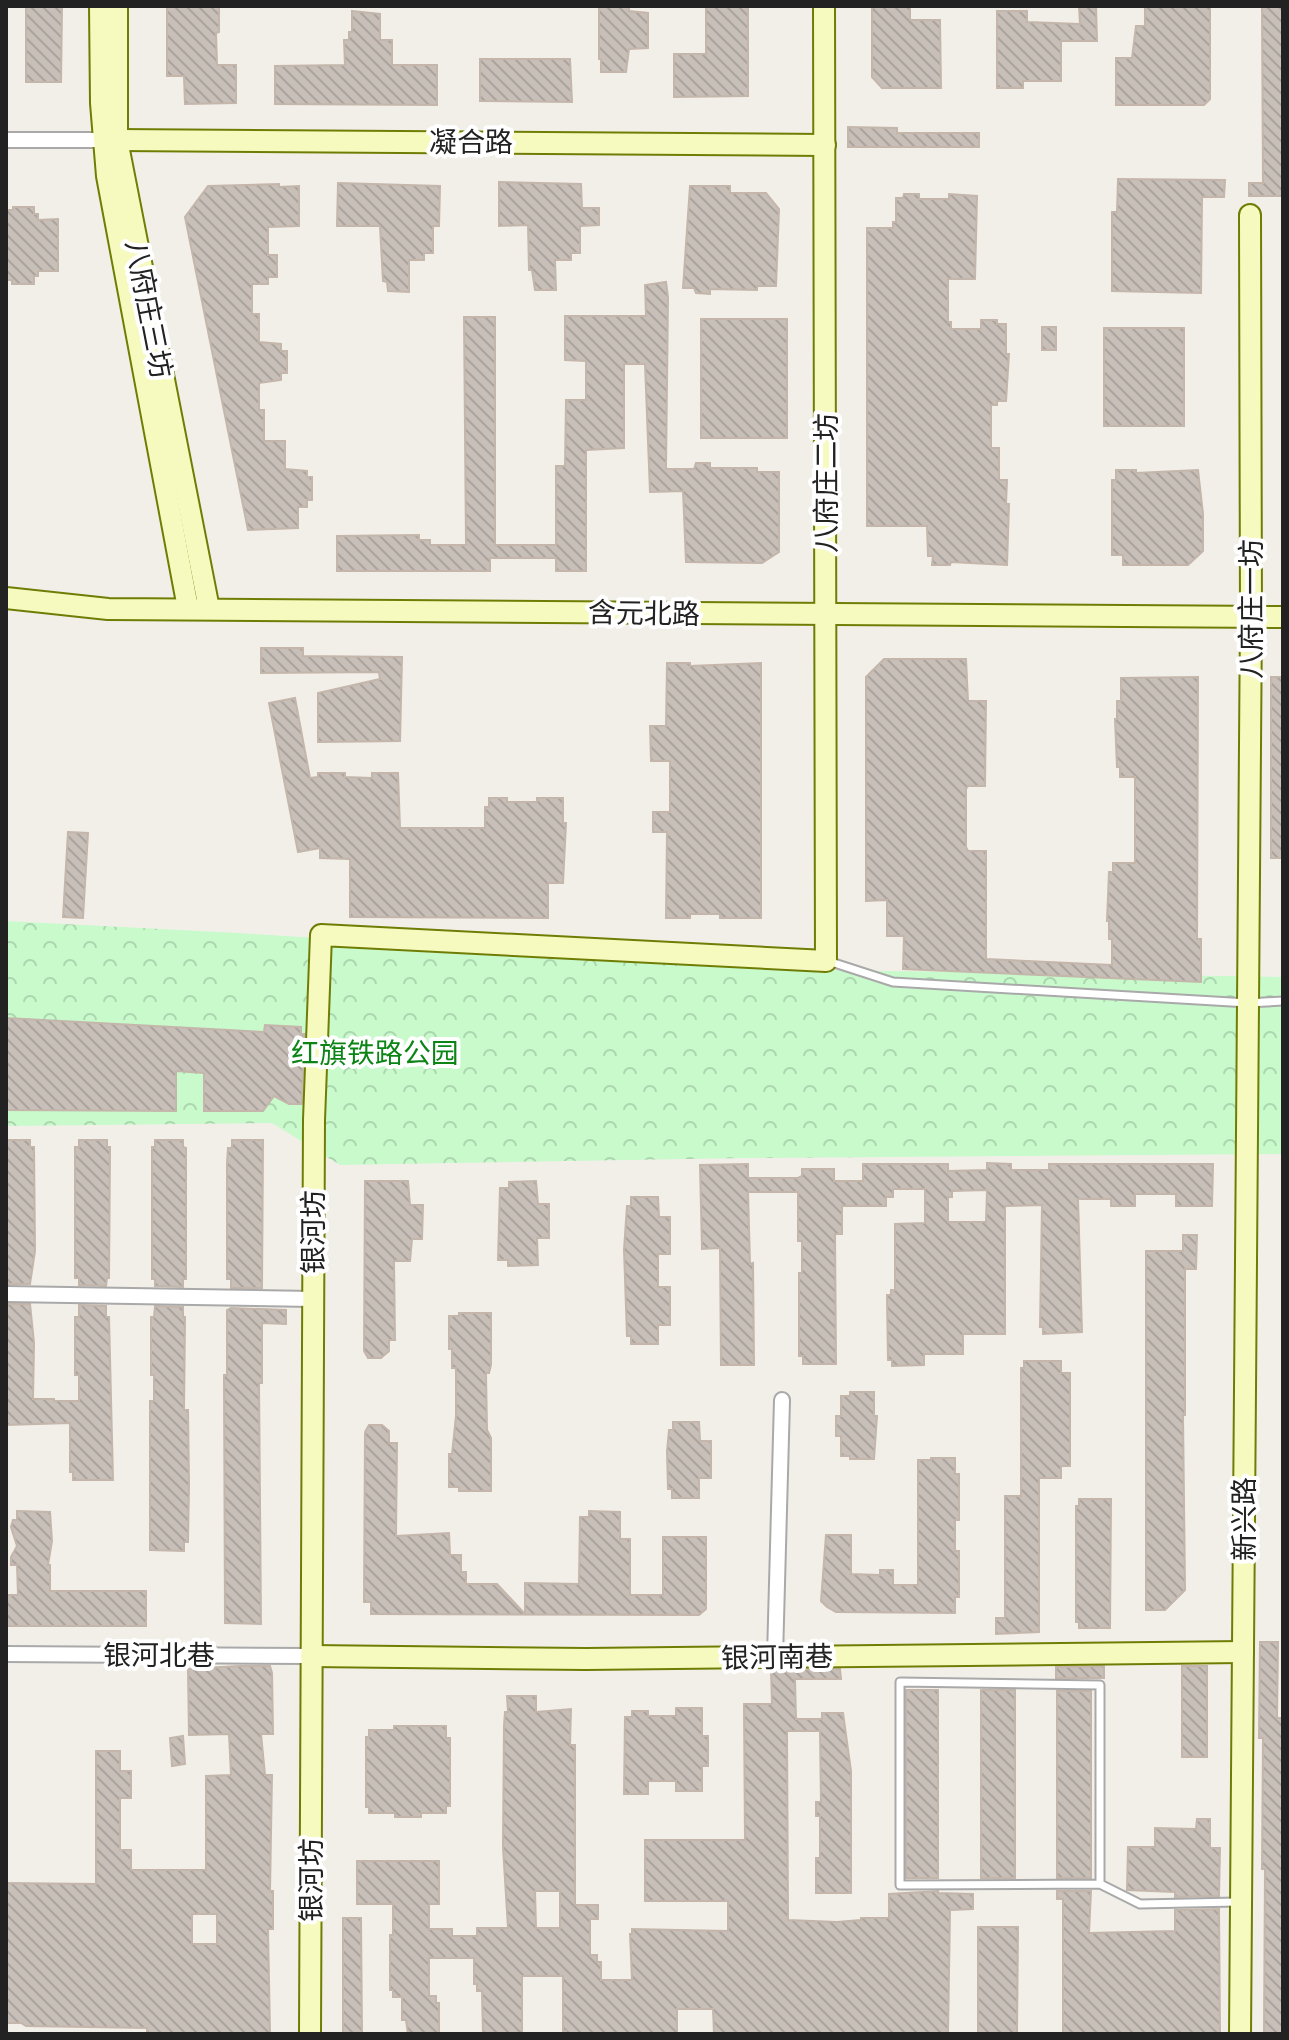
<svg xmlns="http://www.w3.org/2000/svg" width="1289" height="2040" font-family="'Varela Round','Noto Sans SC',sans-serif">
<defs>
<pattern id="park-crowns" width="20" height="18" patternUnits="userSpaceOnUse" patternTransform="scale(2)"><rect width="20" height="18" fill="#c8facc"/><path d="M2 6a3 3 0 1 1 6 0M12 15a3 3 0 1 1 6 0" fill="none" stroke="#acd6af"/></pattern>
<pattern id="building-back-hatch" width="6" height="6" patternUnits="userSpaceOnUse" patternTransform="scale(2)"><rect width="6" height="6" fill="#c7bfb8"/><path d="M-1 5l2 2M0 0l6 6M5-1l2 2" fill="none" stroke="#aba49e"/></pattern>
</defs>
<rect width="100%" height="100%" fill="#f2efe9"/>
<path fill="url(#park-crowns)" d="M6,921L238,933L823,970L1283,977V1154L747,1158L340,1165L272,1123L6,1126Z"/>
<g fill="url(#building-back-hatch)" stroke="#c4b6ab" stroke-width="2" fill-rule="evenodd">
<path d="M26,6H62L61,82H26Z"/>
<path d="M167,6H219V32L216,33L217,65H236V103L185,104L184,76H167Z"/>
<path d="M599,6H629V11L648,13V48L629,49L626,72H601V59H599Z"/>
<path d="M706,6H748V96L674,97V54H706Z"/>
<path d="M872,6H910V20H940L941,88H882L872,77Z"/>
<path d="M1079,6H1096L1097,41H1061V81H1023V88H997V11H1027V22L1080,24Z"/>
<path d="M1145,6H1210V99L1204,105H1116V58H1132L1136,26H1145Z"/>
<path d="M1262,6H1283V196H1249V183H1263Z"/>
<path d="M352,11L380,14V40H392V65H437V105L275,104V66L345,65L344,40H349V32H352Z"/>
<path d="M480,59H570L572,102L480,101Z"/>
<path d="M848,127L897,128V133H979V147H848Z"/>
<path d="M1118,179L1225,180L1224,197H1202L1201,293L1112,291V212H1117Z"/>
<path d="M499,182L581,184L582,208H599V225L580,226V253H571V260H555L556,290H535L532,270H529L528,225L499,226Z"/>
<path d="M338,183L440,186L439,226H433V253H424V260H409V292L388,291L387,282L383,281L380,226H337Z"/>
<path d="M279,184V187L299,186V226L268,227V255H277V277H268V284H252V314H259V342L281,344V351H287V373H281V380L259,383V410H264V441H285V469L307,471V477H312V500H307V507H298V528L248,530L185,217L208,186Z"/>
<path d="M690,186H730V193H766L779,209L776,286H757V290L710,289V294L696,293L694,288H683Z"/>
<path d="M904,194H919V199H949V194L977,196L975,279H948V322H951V329H981V320H997V324H1006V354H1009L1006,401H997V405H991V448H999V480H1007L1006,504H1009L1007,565L951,562L950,565H932L933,556H928L927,526H867V228H893V222H896V198H903Z"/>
<path d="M13,207H34V214H38V220L58,219V271H38V276H34V284H12V280H6V210H13Z"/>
<path d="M666,282L668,297L666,469H694L696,463H710V468H757V472H779V552L762,563L686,562L683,491L650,492L645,364H624V448L586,450V571H556V558H490V571H337V536L419,535V540H430V545H466L464,317H495V545H556V466H565L566,400H586V361L565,360V316H646L645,285Z"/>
<rect x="701" y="319" width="86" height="119"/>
<rect x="1042" y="327" width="14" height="23"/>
<rect x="1104" y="328" width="80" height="98"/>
<path d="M1116,470H1136V473L1198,470L1203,514V551L1188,565H1123V555H1112V480H1116Z"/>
<path d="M261,648H303V656L402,657L400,741L318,742V693L380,679L379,672L261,673Z"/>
<path d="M884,659H966L968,701H986L985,786H968L966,789V847L968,851H986V959L1112,965V939H1109V921H1107L1109,872H1113V863H1135V777H1120V767H1117L1115,719H1117V701H1121V678L1198,677L1197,939H1201V982L903,969L904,936H887V900L866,901V677Z"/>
<path d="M667,663H690V666L761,663V918H720V914H690V918H666L667,832H653V812H670V761H651L650,726H666Z"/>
<rect x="1271" y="677" width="12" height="181"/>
<path d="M295,698L310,778L318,777V773H345V777L372,778V773H398L400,828H485V807H489V798H507V802H537V798H563V823H566L563,883H548V918L350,917V859L320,858V848L298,852L269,703Z"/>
<path d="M68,832L88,833L83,918L63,917Z"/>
<path d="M6,1018L264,1032L265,1025L301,1027V1034H304L302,1104H289L274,1096L263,1111H204V1073L176,1071V1111L6,1110Z"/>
<path d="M6,1140H30V1147H34L35,1251L30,1284H6Z"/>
<path d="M79,1140H107V1147H110L109,1278H107L106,1286L79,1285V1278H75V1147H79Z"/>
<path d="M155,1140H183V1147L186,1148V1279H183V1287L155,1286V1279H152V1147H155Z"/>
<path d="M232,1140H263L262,1288H231V1279H227V1164L228,1148H232Z"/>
<path d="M987,1163L1011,1164V1170H1049V1164H1213L1212,1206H1176V1194H1135V1206H1111V1199H1078L1082,1332L1043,1334V1327H1040L1042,1205L1005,1206V1334H963V1354H924V1365L892,1366V1360H888L887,1295H891V1290H895V1224L925,1223V1189H893V1197H886V1206H842V1234H835L836,1364H803V1356H799V1273H802V1241H798V1192H748L750,1264L753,1263L754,1365H721L720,1248L702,1249L700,1165L748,1164V1178H798L802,1176V1169H834V1181H863V1164H948V1171L987,1170ZM987,1190L986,1222H948V1197H952V1191Z"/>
<path d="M365,1181H408L410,1205H423L422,1239H412L410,1261H394L395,1340H389V1351L381,1358H368L364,1351Z"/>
<path d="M536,1181L538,1204H549V1238H537L538,1265L508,1266V1260H498L500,1188H509V1182Z"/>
<path d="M631,1197H658L659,1217H670V1254H658V1287H670V1325H658V1344H631V1336H627L624,1250L627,1206H631Z"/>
<path d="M1183,1235H1197L1196,1269H1185V1415H1183L1185,1590L1165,1610H1146V1251H1183Z"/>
<path d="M6,1304H30L34,1343L33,1399H54V1401H79V1375H75V1317H79V1305L106,1306V1317H109L113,1480H73V1472H70V1423L6,1425Z"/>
<path d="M155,1306L183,1307V1317H185L184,1410H188L189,1485L188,1542H184V1551L150,1550V1401H154V1375H151V1317H154Z"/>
<path d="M231,1308L286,1310V1324L262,1323V1383H259L261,1624L225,1623L224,1375H227V1310Z"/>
<path d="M459,1313H491V1365L489,1373H486L487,1430L491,1438V1491H459V1487H449V1454H452L456,1416V1368H452V1349H449V1316H459Z"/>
<path d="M1024,1361H1061V1373H1070V1466H1061V1478H1039V1632L996,1634V1618H1005V1496H1021V1368H1024Z"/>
<path d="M850,1392H874V1416H877L874,1459H850V1456H841V1436H836V1416H841V1396H850Z"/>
<path d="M673,1422H699L700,1441H711V1478H699V1498H672V1489H668L667,1451L669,1430H673Z"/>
<path d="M369,1425H382L389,1431V1443H397L396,1536L449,1533L450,1555H461V1572H466V1584H497L525,1614V1583L579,1584L580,1517H589V1511L620,1512V1539H630V1595H663V1537H706V1609L699,1615L371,1614V1602H364L365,1432Z"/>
<path d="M931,1458H955V1474H959V1520H955V1551H959V1597H955V1613L836,1612L827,1607L821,1601L826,1535H851V1574L880,1575V1570H893V1585H918V1460H931Z"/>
<path d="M1079,1499H1111L1110,1628H1079V1622H1076V1506H1079Z"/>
<path d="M17,1511L50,1512L52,1541L48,1565H50V1591H146V1626H6V1595H18L17,1565H11V1557L17,1546L11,1527L13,1520H17Z"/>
<path d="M1260,1642H1278L1277,1718H1283V2034H1264L1265,1869H1262L1263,1738H1259Z"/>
<path d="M239,1666H270L272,1673L273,1734H261L265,1775H272L270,1891H273V1929H268L270,2034H147V2028L26,2026L21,2023H6V1883L96,1884V1751H120V1771H131V1798H120V1850H131V1870H206V1776L231,1775L229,1734L189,1735L188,1669ZM192,1914H217V1944H192Z"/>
<path d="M1104,1666V1678H1056V1667Z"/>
<rect x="1182" y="1666" width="25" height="91"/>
<path d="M840,1669L841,1679H795L796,1719H822V1713H843L851,1771V1893H816V1858H820V1816H816V1802H821L820,1731H787L788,1920L837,1922L861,1920V1918H889V1894L938,1891V1893L973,1894V1909L950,1910L948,2034H714L713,2009H677V2034H566V2031H563V1976H522V2034H483L482,1991H477V1984H474V1958H429V1996H436V2003H439V2034H408L406,2020H402V1997H393V1990H390V1935H393V1904H357V1861H439V1904H429V1929H452V1936H477V1928H508L503,1847L504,1726L505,1712H508L507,1696H536V1712L571,1709L570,1745H575V1905H598V1919H590V1955H597V1962H601V1980H632L630,1934H632V1929L728,1931V1901H645V1840H745L744,1704H772L771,1670ZM535,1891H560V1928H536Z"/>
<rect x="906" y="1690" width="32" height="188"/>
<rect x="981" y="1690" width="34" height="188"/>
<rect x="1057" y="1691" width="34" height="187"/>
<path d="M676,1708H702V1736H708V1766H702V1791H676V1781H648V1794H624L625,1717H632V1711H648V1716H676Z"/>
<path d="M394,1726H446V1738H450V1806H446V1813H421V1817H395V1813H369V1807H366V1737H369V1730H394Z"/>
<path d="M183,1736L185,1764L172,1766L170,1738Z"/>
<path d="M1197,1819H1210V1848H1220L1219,1896L1175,1897V1892L1127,1890L1128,1847H1155V1828L1196,1829Z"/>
<path d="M1057,1891H1091L1089,1933L1175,1931V1910L1219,1909L1220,2034H1063V1899H1057Z"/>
<path d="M343,1918H361L362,2034H343Z"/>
<path d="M978,1927H1018L1017,2034H978Z"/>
</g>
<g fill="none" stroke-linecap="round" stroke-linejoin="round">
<defs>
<g id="lane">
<path d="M828,961L893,982L1248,1003L1283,1001"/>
<path d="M1100,1884V1685L900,1682V1885L1100,1884L1140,1904L1237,1902"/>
</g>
<g id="street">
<path d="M6,140H112"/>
<path d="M6,1294L313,1299"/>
<path d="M6,1654L311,1656"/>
<path d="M775,1657L782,1400"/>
</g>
<g id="secondary">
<path d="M100,6L101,103L107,176L188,608"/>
<path d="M117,6V140L209,609"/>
<path d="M117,140L825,145"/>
<path d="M6,598L108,609L1283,617"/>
<path d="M311,1656L586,1659L1243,1652"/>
<path d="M310,2034L314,1120L321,935L826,961L824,6"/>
<path d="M1240,2034L1251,617L1250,215"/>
</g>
</defs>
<use href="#lane" stroke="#a9a9a9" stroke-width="11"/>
<use href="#street" stroke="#a9a9a9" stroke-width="18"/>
<use href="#secondary" stroke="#707d05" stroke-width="24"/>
<use href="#lane" stroke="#fff" stroke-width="7"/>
<use href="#street" stroke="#fff" stroke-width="14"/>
<use href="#secondary" stroke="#f7fabf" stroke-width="20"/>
</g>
<g text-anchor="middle" stroke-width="8" stroke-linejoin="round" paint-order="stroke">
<g font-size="28" fill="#222" stroke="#fff">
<text x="471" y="152">凝合路</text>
<text transform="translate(149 309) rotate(79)" y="10">八府庄三坊</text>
<text transform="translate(826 483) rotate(-90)" y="10">八府庄二坊</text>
<text transform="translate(1251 609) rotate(-90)" y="10">八府庄一坊</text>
<text transform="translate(644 613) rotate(1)" y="10">含元北路</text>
<text transform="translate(313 1232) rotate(-90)" y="10">银河坊</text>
<text transform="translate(1244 1519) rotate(-90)" y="10">新兴路</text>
<text x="159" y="1665">银河北巷</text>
<text transform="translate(777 1657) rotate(-1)" y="10">银河南巷</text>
<text transform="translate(311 1880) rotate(-90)" y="10">银河坊</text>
</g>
<g font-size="28" fill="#0c8416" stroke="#fff">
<text x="375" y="1063">红旗铁路公园</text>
</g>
</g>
<rect width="1289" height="2040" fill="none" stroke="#222222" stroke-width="16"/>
</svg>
